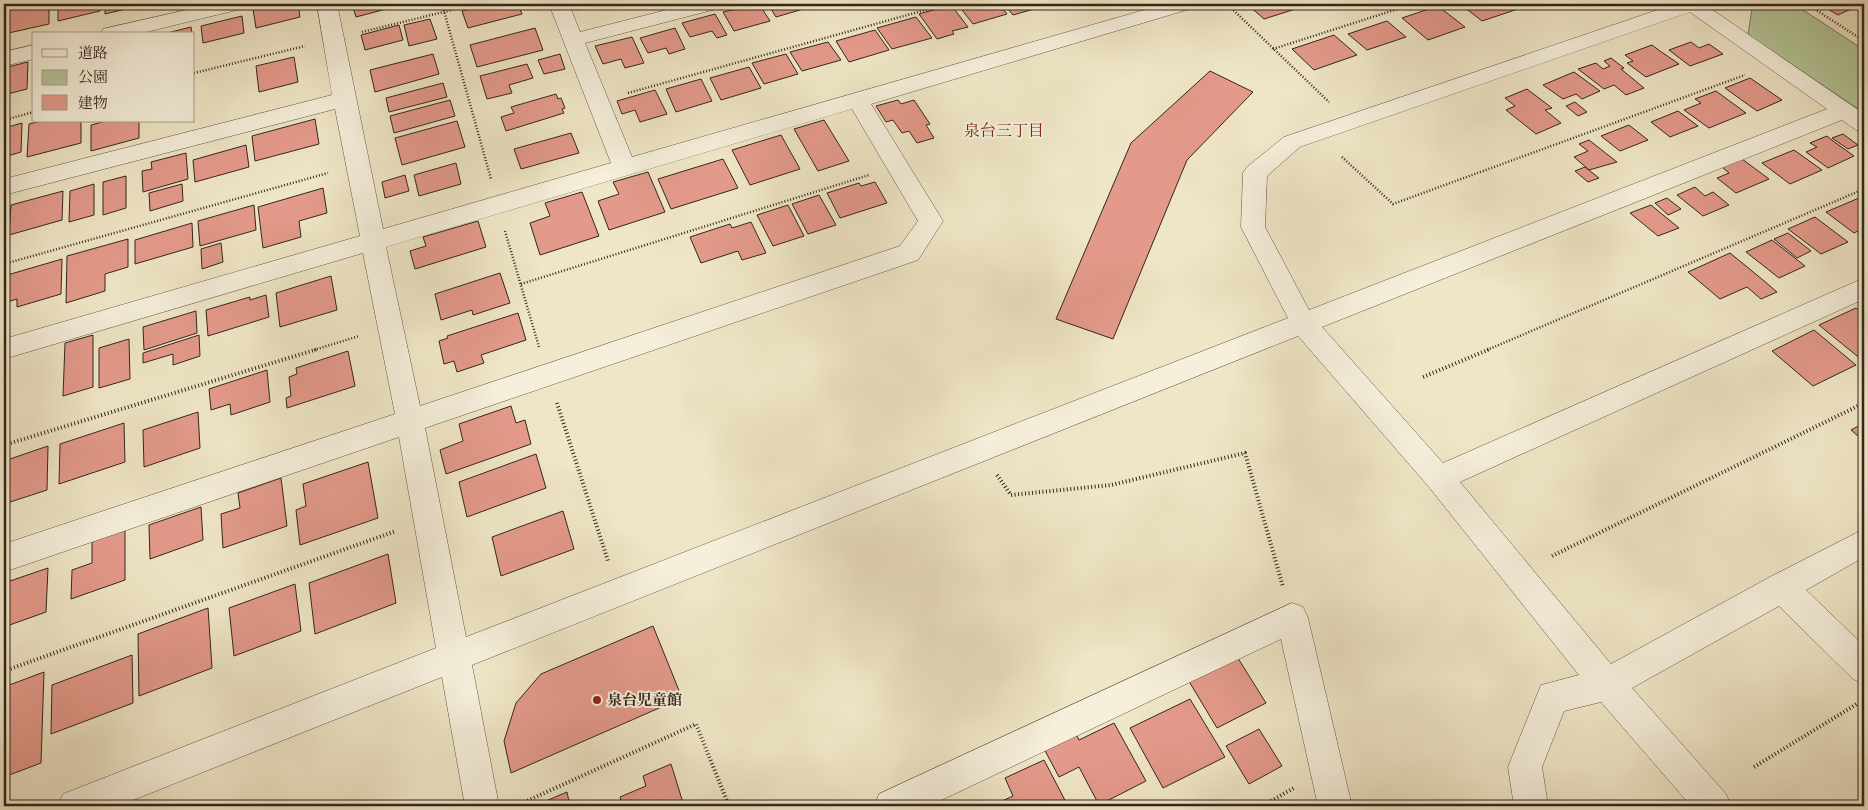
<svg xmlns="http://www.w3.org/2000/svg" width="1868" height="810" font-family="'Old Standard TT','Noto Serif JP',serif">
<rect width="100%" height="100%" fill="#efe6c7"/>
<filter id="stains"><feTurbulence type="fractalNoise" baseFrequency=".004" numOctaves="4"/><feColorMatrix values="0 0 0 0 .2 0 0 0 0 .09 0 0 0 0 .02 0 0 0 .5 -.17"/></filter>
<radialGradient id="worn" r=".72"><stop offset=".6" stop-color="#630" stop-opacity="0"/><stop offset="1" stop-color="#630" stop-opacity=".3"/></radialGradient>
<path fill="#b4c699" stroke="#74765b" d="M1766,4H1794L1864,50V113L1748,35L1752,9Z"/>
<g fill="#e49a8b" stroke="#33261d">
<path d="M23,4H49V24L4,34L6,7Z"/>
<path d="M58,4H100V11L58,21Z"/>
<path d="M105,4H147L105,14Z"/>
<path d="M276,4H298L300,17L256,28L253,9Z"/>
<path d="M352,4H405L356,17Z"/>
<path d="M490,4H518L522,14L468,28L462,11Z"/>
<path d="M573,4H600L576,10Z"/>
<path d="M759,4L770,21L734,31L723,12Z"/>
<path d="M768,4H808L810,7L776,17Z"/>
<path d="M966,4H999L1007,14L973,24L959,6Z"/>
<path d="M1004,4H1047L1048,5L1013,15Z"/>
<path d="M1247,4H1302L1305,6L1264,19Z"/>
<path d="M1460,4H1511L1518,9L1482,21Z"/>
<path d="M1819,4H1858L1860,5L1838,15Z"/>
<path d="M951,5L968,27L952,31L954,34L937,39L919,14Z"/>
<path d="M1438,6L1465,27L1428,40L1402,18Z"/>
<path d="M715,14L727,35L717,38L712,31L690,37L682,23Z"/>
<path d="M242,16L244,33L203,43L201,26Z"/>
<path d="M916,17L932,38L892,49L877,28Z"/>
<path d="M430,19L437,39L409,46L404,25Z"/>
<path d="M1387,21L1406,37L1367,50L1348,34Z"/>
<path d="M399,25L403,40L365,50L361,35Z"/>
<path d="M191,27L192,34H163Z"/>
<path d="M535,28L543,50L477,67L470,45Z"/>
<path d="M675,28L685,49L669,54L666,48L648,53L640,38Z"/>
<path d="M875,30L889,50L849,62L836,41Z"/>
<path d="M1334,35L1357,55L1314,70L1292,49Z"/>
<path d="M632,37L644,63L625,68L621,59L603,64L595,46Z"/>
<path d="M828,42L841,60L802,71L790,52Z"/>
<path d="M1691,42L1699,48L1709,44L1723,54L1690,66L1669,50Z"/>
<path d="M1652,45L1660,51L1679,64L1646,77L1627,63L1633,61L1625,55Z"/>
<path d="M433,54L439,74L375,92L370,70Z"/>
<path d="M560,54L565,69L544,74L538,60Z"/>
<path d="M786,54L798,74L764,84L752,63Z"/>
<path d="M294,57L298,82L259,92L256,66Z"/>
<path d="M1611,58L1624,68L1621,69L1644,88L1626,95L1614,85L1604,89L1578,69L1596,63L1603,69L1610,66L1604,61Z"/>
<path d="M28,62L27,89L4,95V68Z"/>
<path d="M527,64L533,78L509,85L512,93L487,99L480,76Z"/>
<path d="M749,67L761,88L721,100L710,78Z"/>
<path d="M1210,71L1253,92L1187,160L1113,339L1056,319L1131,143Z"/>
<path d="M1574,72L1600,91L1582,99L1576,94L1563,99L1543,85Z"/>
<path d="M1750,78L1782,100L1757,111L1725,88Z"/>
<path d="M701,79L712,101L676,112L666,89Z"/>
<path d="M443,83L447,97L389,112L386,98Z"/>
<path d="M1527,89L1552,108L1545,110L1561,123L1536,134L1506,110L1515,106L1505,98Z"/>
<path d="M655,90L667,114L640,122L635,110L622,114L617,101Z"/>
<path d="M1716,91L1746,113L1709,128L1684,110L1701,103L1695,99Z"/>
<path d="M556,94L558,99L561,98L565,108L562,109L564,113L506,131L501,117L514,113L511,107Z"/>
<path d="M450,100L455,116L394,133L390,116Z"/>
<path d="M898,100L901,104L914,100L930,124L926,125L934,138L917,143L909,131L902,133L893,120L886,122L876,106Z"/>
<path d="M1575,102L1587,112L1578,116L1566,106Z"/>
<path d="M1678,111L1698,126L1670,137L1651,122Z"/>
<path d="M315,119L319,144L255,161L252,136Z"/>
<path d="M824,120L849,161L818,171L794,129Z"/>
<path d="M41,121H81V143L27,157L29,124Z"/>
<path d="M106,121H139V138L91,151V125Z"/>
<path d="M457,121L465,147L402,165L395,138Z"/>
<path d="M22,123L21,152L4,157V128Z"/>
<path d="M1629,125L1648,140L1620,151L1601,136Z"/>
<path d="M571,133L579,153L521,169L514,149Z"/>
<path d="M1843,134L1858,145L1848,149L1832,138Z"/>
<path d="M781,135L800,169L750,185L732,150Z"/>
<path d="M1827,136L1833,141L1854,156L1828,168L1806,152L1817,147L1810,143Z"/>
<path d="M1589,140L1617,162L1589,170L1574,157L1588,151L1579,144Z"/>
<path d="M246,145L249,167L195,182L193,160Z"/>
<path d="M1794,150L1822,170L1790,184L1762,163Z"/>
<path d="M186,153L188,179L143,192L142,171L152,169L151,162Z"/>
<path d="M723,159L738,188L671,209L658,179Z"/>
<path d="M1742,159L1769,179L1736,193L1717,178L1729,173L1722,167Z"/>
<path d="M456,163L461,184L419,196L414,175Z"/>
<path d="M1585,167L1599,178L1588,182L1575,171Z"/>
<path d="M648,172L665,212L609,230L598,201L619,194L613,182Z"/>
<path d="M405,175L409,191L385,198L382,182Z"/>
<path d="M126,176V208L103,215V182Z"/>
<path d="M875,182L887,203L840,218L827,193L859,183L861,186Z"/>
<path d="M94,184V215L69,222L70,191Z"/>
<path d="M182,184L183,201L150,211L149,193Z"/>
<path d="M1695,187L1705,196L1713,192L1729,205L1703,216L1677,195Z"/>
<path d="M323,188L327,213L299,221L301,237L263,248L258,207Z"/>
<path d="M63,191L62,220L9,235L11,205Z"/>
<path d="M582,192L599,236L540,255L530,223L550,216L545,203Z"/>
<path d="M819,195L836,225L808,234L792,204Z"/>
<path d="M1667,198L1681,209L1668,215L1655,203Z"/>
<path d="M1859,198L1864,201V228L1854,233L1826,212Z"/>
<path d="M254,205L256,230L200,246L198,221Z"/>
<path d="M788,205L804,236L773,246L757,215Z"/>
<path d="M1651,205L1679,228L1658,236L1630,213Z"/>
<path d="M1815,217L1848,242L1821,254L1788,229Z"/>
<path d="M478,221L486,247L415,269L410,251L426,246L423,237Z"/>
<path d="M751,222L766,253L742,260L738,251L701,263L690,237L730,224L732,228Z"/>
<path d="M192,223L193,247L135,264V240Z"/>
<path d="M1788,233L1811,251L1797,258L1774,239Z"/>
<path d="M128,239V267L105,274V291L66,303L67,256Z"/>
<path d="M1772,240L1805,266L1779,278L1746,252Z"/>
<path d="M221,243L223,262L202,269L201,249Z"/>
<path d="M1730,253L1763,280L1777,292L1761,299L1747,287L1720,299L1688,272Z"/>
<path d="M62,259L61,294L17,307V299L4,303V276Z"/>
<path d="M500,273L510,303L473,315L472,310L441,320L435,294Z"/>
<path d="M331,276L337,310L280,327L276,293Z"/>
<path d="M266,295L269,317L208,336L206,310L250,297V300Z"/>
<path d="M1856,308L1864,314V359L1862,360L1819,325Z"/>
<path d="M196,311L197,333L144,350L143,327Z"/>
<path d="M518,313L526,340L481,355L484,363L457,372L454,361L444,364L439,341L448,338L447,336Z"/>
<path d="M1814,330L1856,365L1813,386L1772,351Z"/>
<path d="M93,335V387L63,396L65,343Z"/>
<path d="M199,335L200,356L173,365V354L143,363V353Z"/>
<path d="M129,339L130,379L99,388V348Z"/>
<path d="M348,351L355,386L287,408L286,398L291,396L289,377L297,374L296,368Z"/>
<path d="M267,370L270,402L231,415L230,404L211,410L209,389Z"/>
<path d="M511,406L516,423L525,420L531,444L446,474L440,450L463,441L459,424Z"/>
<path d="M198,412L200,448L144,467L143,430Z"/>
<path d="M124,423L125,462L59,484L60,444Z"/>
<path d="M1864,423V441L1851,430Z"/>
<path d="M48,446L47,490L4,504V461Z"/>
<path d="M536,454L546,488L467,517L459,482Z"/>
<path d="M368,462L378,518L300,545L296,510L306,506L303,484Z"/>
<path d="M281,478L287,526L223,548L221,514L240,508L238,493Z"/>
<path d="M201,507L203,540L150,559L149,525Z"/>
<path d="M563,511L574,549L501,576L492,537Z"/>
<path d="M125,527V580L71,599L72,570L92,563V538Z"/>
<path d="M388,554L396,603L315,634L309,583Z"/>
<path d="M48,568L46,612L4,627V583Z"/>
<path d="M295,584L301,631L234,656L229,608Z"/>
<path d="M208,608L212,668L139,696L138,634Z"/>
<path d="M653,626L682,698L511,773L504,741L516,703L541,674Z"/>
<path d="M132,655L133,703L51,734L52,685Z"/>
<path d="M1236,655L1266,703L1217,728L1187,678Z"/>
<path d="M44,672L41,763L4,777V687Z"/>
<path d="M1190,699L1225,757L1163,788L1130,728Z"/>
<path d="M1114,723L1146,781L1099,805L1079,767L1059,777L1042,745L1074,730L1079,740Z"/>
<path d="M1259,729L1282,766L1249,784L1226,746Z"/>
<path d="M1044,760L1068,806H991L1013,796L1005,778Z"/>
<path d="M671,764L684,806H622L620,797L646,786L643,776Z"/>
<path d="M567,792L570,806H534Z"/>
</g>
<g fill="none" stroke-linecap="round" stroke-linejoin="round">
<defs>
<g id="minor">
<path d="M213,4H248L245,8L138,34H100L103,29Z"/>
<path d="M317,4H337L383,229L611,163L549,4H569L580,32L690,4H723L720,8L585,43L632,157L1165,4H1196L1193,8L871,104L943,221L918,260L425,428L466,637L1288,318L1241,227L1243,173L1247,167L1284,137L1675,4H1704L1864,114V132L1856,130L1842,120L1322,327L1443,463L1864,278V299L1460,482L1611,664L1770,577L1864,529V557L1806,590L1864,646V684L1853,679L1779,606L1632,688L1726,794L1731,806H1691L1601,702L1564,711L1542,767L1548,806H1514L1508,767L1541,685L1579,675L1429,487L1298,336L472,665L499,806H465L442,677L118,806H58L63,794L436,648L399,437L4,572V544L395,414L363,253L4,359V339L360,236L335,109L4,195V179L332,95ZM1690,12L1827,109L1309,310L1265,227L1267,176L1300,147ZM852,109L918,221L900,246L420,406L386,247Z"/>
<path d="M34,45V59L4,66V52Z"/>
<path d="M1292,603L1303,607L1308,618L1352,806H1318L1281,639L929,806H874L879,794Z"/>
</g>
</defs>
<use href="#minor" stroke="#625648" stroke-width="1"/>
<g stroke="#33261d" stroke-width="2.5" stroke-dasharray="1 2" stroke-linecap="butt">
<path d="M442,4L491,179"/>
<path d="M1227,4L1329,102"/>
<path d="M1807,4L1864,41"/>
<path d="M362,32L476,4"/>
<path d="M1273,49L1413,4"/>
<path d="M194,73L305,46"/>
<path d="M628,93L947,4"/>
<path d="M4,120L34,112"/>
<path d="M1342,157L1393,204L1745,75"/>
<path d="M505,231L539,347"/>
<path d="M4,264L328,173"/>
<path d="M521,284L869,175"/>
<path d="M314,350L359,336"/>
<path d="M1487,350L1864,189"/>
</g>
<g stroke="#33261d" stroke-width="4" stroke-dasharray="1 2.5" stroke-linecap="butt">
<path d="M1423,377L1490,349"/>
<path d="M557,403L608,561"/>
<path d="M4,445L318,349"/>
<path d="M997,475L1011,495L1111,485L1245,453L1283,587"/>
<path d="M1552,556L1864,403"/>
<path d="M4,671L396,531"/>
<path d="M1754,767L1860,702"/>
<path d="M518,805L696,724L729,806"/>
<path d="M1262,806L1294,788"/>
</g>
<use href="#minor" fill="#f5efdb" fill-rule="evenodd"/>
</g>
<circle fill="#8f2418" stroke="#f5efdb" stroke-width="2" cx="597" cy="700" r="5"/>
<g text-anchor="middle" stroke-width="4" stroke-linejoin="round" paint-order="stroke">
<g font-size="15" font-weight="bold" fill="#33261d" stroke="#f5efdb" text-anchor="start">
<text x="607" y="705">泉台児童館</text>
</g>
<g font-size="16" fill="#7a1f14" stroke="#f5efdb">
<text x="1004" y="136">泉台三丁目</text>
</g>
</g>
<rect width="1868" height="810" fill="none" stroke="#efe6c7" stroke-width="20"/>
<rect x="5" y="5" width="1858" height="800" fill="none" stroke="#33261d" stroke-width="2.5"/>
<rect x="10" y="10" width="1848" height="790" fill="none" stroke="#33261d"/>
<rect x="32" y="32" width="162" height="90" fill="#f5efdb" stroke="#a79f8f"/>
<rect x="42" y="49" width="25" height="8" fill="#f5efdb" stroke="#a79f8f"/>
<text x="78" y="58" font-size="15" fill="#33261d">道路</text>
<rect x="42" y="70" width="25" height="15" fill="#b4c699" stroke="#a79f8f"/>
<text x="78" y="82" font-size="15" fill="#33261d">公園</text>
<rect x="42" y="95" width="25" height="15" fill="#e49a8b" stroke="#a79f8f"/>
<text x="78" y="108" font-size="15" fill="#33261d">建物</text>
<rect width="100%" height="100%" filter="url(#stains)"/>
<rect width="100%" height="100%" fill="url(#worn)"/>
</svg>
